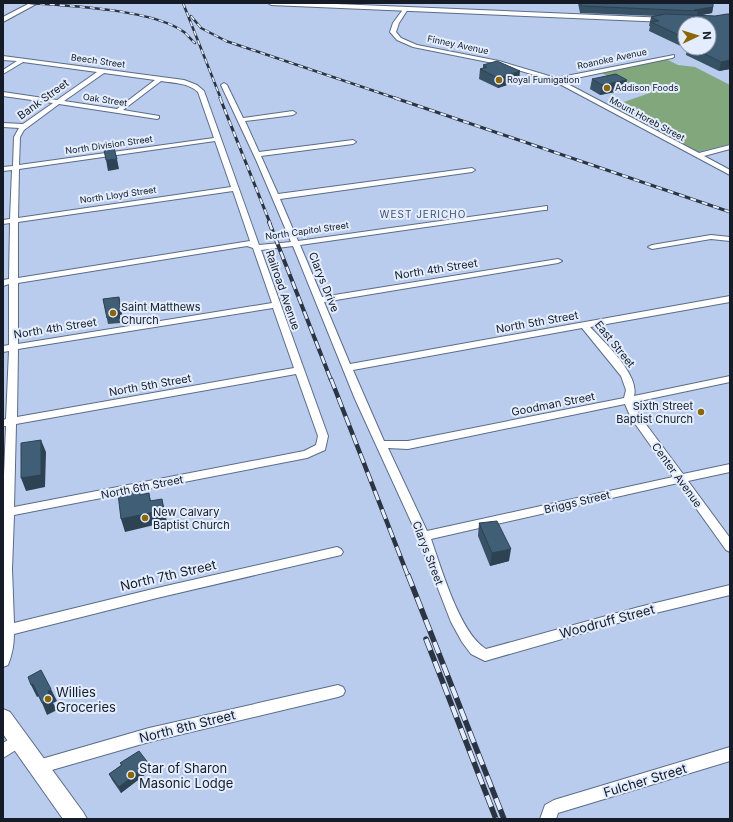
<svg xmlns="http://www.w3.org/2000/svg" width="733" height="822" font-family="Inter,sans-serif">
<rect width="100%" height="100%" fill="#b9cced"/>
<path fill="#82a77c" d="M666,59L678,65L695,67L730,85V144L695,153L609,107L650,93L634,82L625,84L599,72Z"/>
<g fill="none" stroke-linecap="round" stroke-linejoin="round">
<defs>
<g id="minor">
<path d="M404,8L408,9L399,23L396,32L401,38L417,45L499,61L556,78L674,55V57L672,58L562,81L699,153L730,145V149L704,156L730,170V175L554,81L498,64L413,47L397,40L390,32L393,23Z"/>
<path d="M3,56L184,80L197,85L204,91L259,245L291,242L257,162L221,85L224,83L227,85L243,118L293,111L296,113L293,115L245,121L259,152L353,140L356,142L353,144L261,156L278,194L472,168L475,170L472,172L280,199L298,241L547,206V210H544L300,245L322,297L558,259L562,261L558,263L324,302L350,364L730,296V302L590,327C604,342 640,375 634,396L730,376V382L635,402L639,415L683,474L730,464V472L688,481L730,538V552L726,550L678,483L431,539C441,567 460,634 486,649L639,607L730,585V595L639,617L485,661L471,654L462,642L451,622L418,537L355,399L293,246L261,250L328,436L325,450L307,458L14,515L12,569L14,623L157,588L337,547L341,549L343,552L341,555L157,598L14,634C14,645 12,655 8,665L3,667V499L6,426H3V420L6,419L9,351L3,352V346L9,345V284L3,286V280L9,279L10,223L3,224V220L10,219L12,170L3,171V167L13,166L14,137L19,128L3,127V123L23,124L53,103L3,96V92L57,100L97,72L23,62L3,74V70L17,61L3,60ZM104,73L155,80L117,109L64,101ZM161,81C175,83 188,83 198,92L214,138L19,165L20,137L24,130L59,104L157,119L159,118V116L123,110ZM215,141L231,187L18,218L19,169ZM233,191L250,241L18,278V222ZM247,246L253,248L272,303L18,344V283ZM273,308L294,368L17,417L18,349ZM582,328L621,376L626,390L624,398L408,441H384L353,370ZM296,374L318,436L316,445L304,451L14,507L16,424ZM625,404L631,418L673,477L427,531L388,448L408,449Z"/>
<path d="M711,235L730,237V241L711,239L652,249L648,247L652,245Z"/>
<path d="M338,685L343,687L345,691L343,695L338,697L149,742L38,774L33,772L31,767L33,762L38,760L149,728Z"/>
<path d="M19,733L24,735L26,740L24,745L3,758V743Z"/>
<path d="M730,747V761L558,813L556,819H540L545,805L554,800Z"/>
</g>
<path id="tertiary" d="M268,3H312L667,18L670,20L667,22L271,5Z"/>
<g id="secondary">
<path d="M30,3H38L3,22V17Z"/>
<path d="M3,709L10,712L83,812L87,819H63L3,734Z"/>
</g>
</defs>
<use href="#minor" stroke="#5b6c89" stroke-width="2"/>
<use href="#tertiary" stroke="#5b6c89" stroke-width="2"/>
<use href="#secondary" stroke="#5b6c89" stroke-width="2"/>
<use href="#minor" fill="#fff" fill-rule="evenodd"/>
<use href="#tertiary" fill="#fff" fill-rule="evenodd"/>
<use href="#secondary" fill="#fff" fill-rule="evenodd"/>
<defs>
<g id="rail-far4">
<path d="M30,3C70,6 152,9 184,32C188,35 191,40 195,43"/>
<path d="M183,3L221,99"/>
<path d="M191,16L201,28L226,41L398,99"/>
</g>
<g id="rail-far3">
<path d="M220,98L270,223"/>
<path d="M395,98L730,212"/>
</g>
<path id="rail-far2" d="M269,222L331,380"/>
<path id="rail-far1" d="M331,379L408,576"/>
<g id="rail">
<path d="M408,575L504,819"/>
<path d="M426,639L496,819"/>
</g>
</defs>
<use href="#rail-far4" stroke="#2b3443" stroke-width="2.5"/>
<use href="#rail-far3" stroke="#2b3443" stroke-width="3"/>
<use href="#rail-far2" stroke="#2b3443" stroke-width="4"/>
<use href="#rail-far1" stroke="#2b3443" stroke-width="4.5"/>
<use href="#rail" stroke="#2b3443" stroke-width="5.5"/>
<use href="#rail-far4" stroke="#e3edfe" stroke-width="1.5" stroke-dasharray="5" stroke-linecap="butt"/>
<use href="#rail-far3" stroke="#e3edfe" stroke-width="2" stroke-dasharray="6" stroke-linecap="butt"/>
<use href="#rail-far2" stroke="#e3edfe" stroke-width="2.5" stroke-dasharray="8" stroke-linecap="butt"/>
<use href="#rail-far1" stroke="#e3edfe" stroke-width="3" stroke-dasharray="10" stroke-linecap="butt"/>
<use href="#rail" stroke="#e3edfe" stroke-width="4" stroke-dasharray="12" stroke-linecap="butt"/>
</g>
<g fill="#375165" fill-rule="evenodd">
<path d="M578,3H703L713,7L712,13L701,15L715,16L730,14V69L719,71L686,55L687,49L649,31L650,26H649L651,17L657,16L580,13ZM685,24L709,48H685Z"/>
<path d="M483,65L519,81L498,88L479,79L480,69L483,68Z"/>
<path d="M592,79L625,90L600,95L590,89Z"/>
<path d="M119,297L122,314L120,315V323L108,324L103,299Z"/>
<path d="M479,523L509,561L490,566L478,536Z"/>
<path d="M120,763L149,764L151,770L121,793L112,780L109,774L121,765Z"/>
</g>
<g fill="#2d4252">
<path d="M713,7L712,13L697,16L698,11L694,10Z"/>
<path d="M730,60V69L719,71L721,62Z"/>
<path d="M520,71L519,81L498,88V78Z"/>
<path d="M627,80L625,90L600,95L602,85Z"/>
<path d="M117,159L119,169L108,171L106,160Z"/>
<path d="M119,297L122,314L120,315V323L118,317Z"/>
<path d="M41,440L46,452L45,487L26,491L21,478Z"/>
<path d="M149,493L152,505L162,499L167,522L125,532L121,519L150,501Z"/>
<path d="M511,549L509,561L490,566L492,553Z"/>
<path d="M33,684L39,696L37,697L31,685Z"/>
<path d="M51,689L57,701L53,703L57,710L47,715L42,703L48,691Z"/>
<path d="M149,764L151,770L121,793L119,787Z"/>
</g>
<g fill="#405e75" stroke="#2d4252">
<path d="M581,3H713V7L694,10L698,11L581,6Z"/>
<path d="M665,14L715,16L727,14H730V60L721,62L693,48H709V24H685V38L651,22L659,21L651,17Z"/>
<path d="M497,61L520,71L498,78L480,69L487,67L483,65Z"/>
<path d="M616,74L627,80L602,85L592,79Z"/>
<path d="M114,148L117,159L106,160L104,150Z"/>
<path d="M119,297L120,308L119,309L118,317L107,318L103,299Z"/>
<path d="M41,440V475L21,478V443Z"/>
<path d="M139,490L140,495L149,493L150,501L162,499L164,510L121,519L118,494Z"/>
<path d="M497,521L511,549L492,553L479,523Z"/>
<path d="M41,670L51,689L48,691L51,699L42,703L33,684L31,685L28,677Z"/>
<path d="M139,751L149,764L119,787L109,774L122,765L120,763Z"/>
</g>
<g fill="#8c6507" stroke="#e3edfe" stroke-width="1.5">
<circle cx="499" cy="80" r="4"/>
<circle cx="607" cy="88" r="4"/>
<circle cx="113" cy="313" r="4"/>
<circle cx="701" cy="412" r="4"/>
<circle cx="145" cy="518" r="4"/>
<circle cx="48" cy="699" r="4"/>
<circle cx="131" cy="775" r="4"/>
</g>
<g text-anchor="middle" stroke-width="4" stroke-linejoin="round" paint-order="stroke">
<g font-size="9" fill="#151c28" stroke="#e3edfe">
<text transform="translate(458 45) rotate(12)" y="3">Finney Avenue</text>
<text transform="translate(612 59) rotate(-12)" y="3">Roanoke Avenue</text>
<text transform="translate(98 61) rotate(8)" y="3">Beech Street</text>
<text transform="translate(105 100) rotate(8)" y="3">Oak Street</text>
<text transform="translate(647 119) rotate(28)" y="3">Mount Horeb Street</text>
<text transform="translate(109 145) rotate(-8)" y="3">North Division Street</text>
<text transform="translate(118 195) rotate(-8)" y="3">North Lloyd Street</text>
<text transform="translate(307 231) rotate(-8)" y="3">North Capitol Street</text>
</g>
<g font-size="9" fill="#151c28" stroke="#e3edfe" text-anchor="start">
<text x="507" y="83">Royal Fumigation</text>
<text x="615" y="91">Addison Foods</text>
</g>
<g font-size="10" letter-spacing="1" fill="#42526e" stroke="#e3edfe">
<text x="423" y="218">WEST JERICHO</text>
</g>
<g font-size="11" fill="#151c28" stroke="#e3edfe">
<text transform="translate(43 99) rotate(-36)" y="4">Bank Street</text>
<text transform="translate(436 269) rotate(-9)" y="4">North 4th Street</text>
<text transform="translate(324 282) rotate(68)" y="4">Clarys Drive</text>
<text transform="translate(283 290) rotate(71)" y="4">Railroad Avenue</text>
<text transform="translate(537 322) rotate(-10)" y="4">North 5th Street</text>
<text transform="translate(55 328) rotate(-9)" y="4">North 4th Street</text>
<text transform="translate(615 344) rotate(51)" y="4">East Street</text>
<text transform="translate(150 385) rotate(-10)" y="4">North 5th Street</text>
<text transform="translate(553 404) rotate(-11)" y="4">Goodman Street</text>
<text transform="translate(677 475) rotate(54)" y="4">Center Avenue</text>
<text transform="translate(142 487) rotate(-11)" y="4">North 6th Street</text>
<text transform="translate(577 502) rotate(-13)" y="4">Briggs Street</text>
<text transform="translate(428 553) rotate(69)" y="4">Clarys Street</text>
</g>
<g font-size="11" fill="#151c28" stroke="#e3edfe" text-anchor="start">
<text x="121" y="311">Saint Matthews<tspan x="121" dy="13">Church</tspan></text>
<text x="693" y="410" text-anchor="end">Sixth Street<tspan x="693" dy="13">Baptist Church</tspan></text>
<text x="153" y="516">New Calvary<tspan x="153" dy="13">Baptist Church</tspan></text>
</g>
<g font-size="13" fill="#151c28" stroke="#e3edfe">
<text transform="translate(168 575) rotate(-13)" y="5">North 7th Street</text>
<text transform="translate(607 621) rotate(-15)" y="5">Woodruff Street</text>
<text transform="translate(187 726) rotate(-14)" y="5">North 8th Street</text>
<text transform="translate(645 780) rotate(-17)" y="5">Fulcher Street</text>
</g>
<g font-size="13" fill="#151c28" stroke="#e3edfe" text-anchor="start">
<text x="56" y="697">Willies<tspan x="56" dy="15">Groceries</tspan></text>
<text x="139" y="773">Star of Sharon<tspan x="139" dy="15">Masonic Lodge</tspan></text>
</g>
</g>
<rect width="733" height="822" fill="none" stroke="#151c28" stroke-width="8"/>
<g transform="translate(697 36) rotate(86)"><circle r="19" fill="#e3edfe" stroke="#9199a8"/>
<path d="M0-3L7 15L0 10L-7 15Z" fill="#8c6507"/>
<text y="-6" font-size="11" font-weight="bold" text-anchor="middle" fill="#151c28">N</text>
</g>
</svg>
